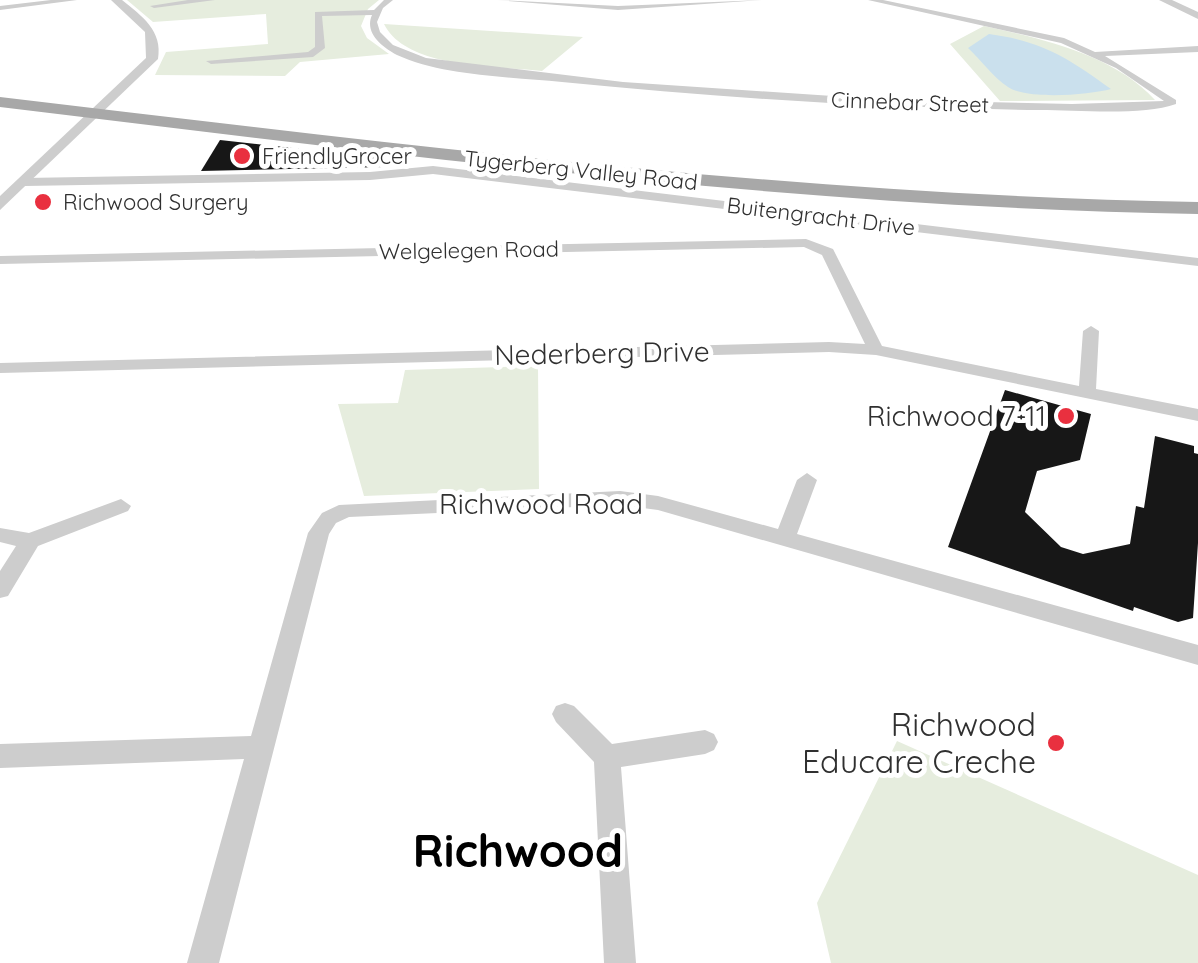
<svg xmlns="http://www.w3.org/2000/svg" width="1198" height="963" font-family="Quicksand,sans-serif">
<rect width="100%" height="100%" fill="#fff"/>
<g fill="#e6edde">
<path d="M127,0H379L368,9L361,26L367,38L389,54L300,62L285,76L155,75L166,52L268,44L266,14L153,22Z"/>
<path d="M384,24L583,37L542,71C498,66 406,69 384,24Z"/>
<path d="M984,26C1042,39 1113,54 1155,100L1000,101L950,44Z"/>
<path d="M538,366L539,489L364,496L338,404L398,403L405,370Z"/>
<path d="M897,741L1198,875V963H831L817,903Z"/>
</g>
<path fill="#cae0ed" d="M989,34C1042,41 1068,58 1111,89C1089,95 1027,100 1008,87C993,77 981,60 968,48Z"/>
<g fill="#171717">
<path d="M220,140L385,158L384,167L201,171Z"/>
<path d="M1005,390L1091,414L1080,460L1037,471L1025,512L1061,547L1083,554L1130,544L1136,506L1144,508L1155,436L1194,446V453L1198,454V543L1193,618L1178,622L1134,607L1133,611L948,547Z"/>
</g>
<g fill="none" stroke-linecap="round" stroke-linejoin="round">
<g fill="#cdcdcd" fill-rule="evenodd">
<path d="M51,0H77L0,10V6Z"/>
<path d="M188,0H215L154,8L150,6Z"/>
<path d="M384,0H393L383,8L377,22L380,32L393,45L426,58L623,82L892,100L1072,104L1164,101L1116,68L1061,43L868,0H883L1064,38L1095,52L1198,46V52L1105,56L1176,100V104C1143,116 1077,110 1040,110C880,108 721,98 562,82C511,77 443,76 397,55C382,47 364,33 372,15L322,16L325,48L313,57L211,64L206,61L308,52L315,47V12L374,10Z"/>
<path d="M497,0L618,6L762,0L618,10Z"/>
<path d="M433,166L1198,258V266L433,174L370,180L25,186L19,182L25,178L370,172Z"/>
<path d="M806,239L833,249L882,346L1079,386L1083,331L1091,326L1099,331L1096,389L1198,409V421L876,355L829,352L0,373V363L829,342L865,344L822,255L804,247L0,264V256Z"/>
<path d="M807,473L817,480L797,534L1198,645V665L658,510L620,505L349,517L336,523L329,534L219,963H187L244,759L0,768V744L251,736L308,533L322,513L339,505L620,491L658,496L778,529L797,480Z"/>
<path d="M121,499L131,506L128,511L38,546L8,596L0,598V571L16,546L0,542V528L29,533Z"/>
<path d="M565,703L574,706L612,744L705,730L714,734L718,742L714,750L705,754L621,767L636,963H604L594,762L556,722L552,714L556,706Z"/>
</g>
<g fill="#cdcdcd" fill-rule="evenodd">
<path d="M111,0H122C142,16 163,31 158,59L0,210V196L146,58L145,32Z"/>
<path d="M1159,0H1172L1198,12V19Z"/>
</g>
<path fill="#a8a8a8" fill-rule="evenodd" d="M0,97C399,144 796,195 1198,202V214C796,207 399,155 0,107Z"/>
</g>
<g fill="#e9303f" stroke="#fff" stroke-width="4">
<circle cx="242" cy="156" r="10"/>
<circle cx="43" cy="202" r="10"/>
<circle cx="1066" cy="416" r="10"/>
<circle cx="1056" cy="743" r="10"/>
</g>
<g text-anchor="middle" stroke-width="10" stroke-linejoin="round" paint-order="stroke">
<g font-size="22" fill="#303030" stroke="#fff">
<text transform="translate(910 102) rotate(2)" y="8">Cinnebar Street</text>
<text transform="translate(581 170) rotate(6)" y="8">Tygerberg Valley Road</text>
<text transform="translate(821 216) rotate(7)" y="8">Buitengracht Drive</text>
<text transform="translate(469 250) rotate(-1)" y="8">Welgelegen Road</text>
</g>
<g font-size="22" fill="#303030" stroke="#fff" text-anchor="start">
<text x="262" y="164">FriendlyGrocer</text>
<text x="63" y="210">Richwood Surgery</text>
</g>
<g font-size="28" fill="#303030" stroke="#fff">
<text transform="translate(602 353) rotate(-1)" y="10">Nederberg Drive</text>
<text x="541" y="514">Richwood Road</text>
</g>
<g font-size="28" fill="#303030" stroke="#fff" text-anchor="end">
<text x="1046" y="426">Richwood 7-11</text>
</g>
<g font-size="32" fill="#303030" stroke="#fff" text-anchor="end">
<text x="1036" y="736">Richwood<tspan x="1036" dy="37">Educare Creche</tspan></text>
</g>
<g font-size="45" font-weight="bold" fill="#000" stroke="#fff">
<text x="518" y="867">Richwood</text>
</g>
</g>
</svg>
